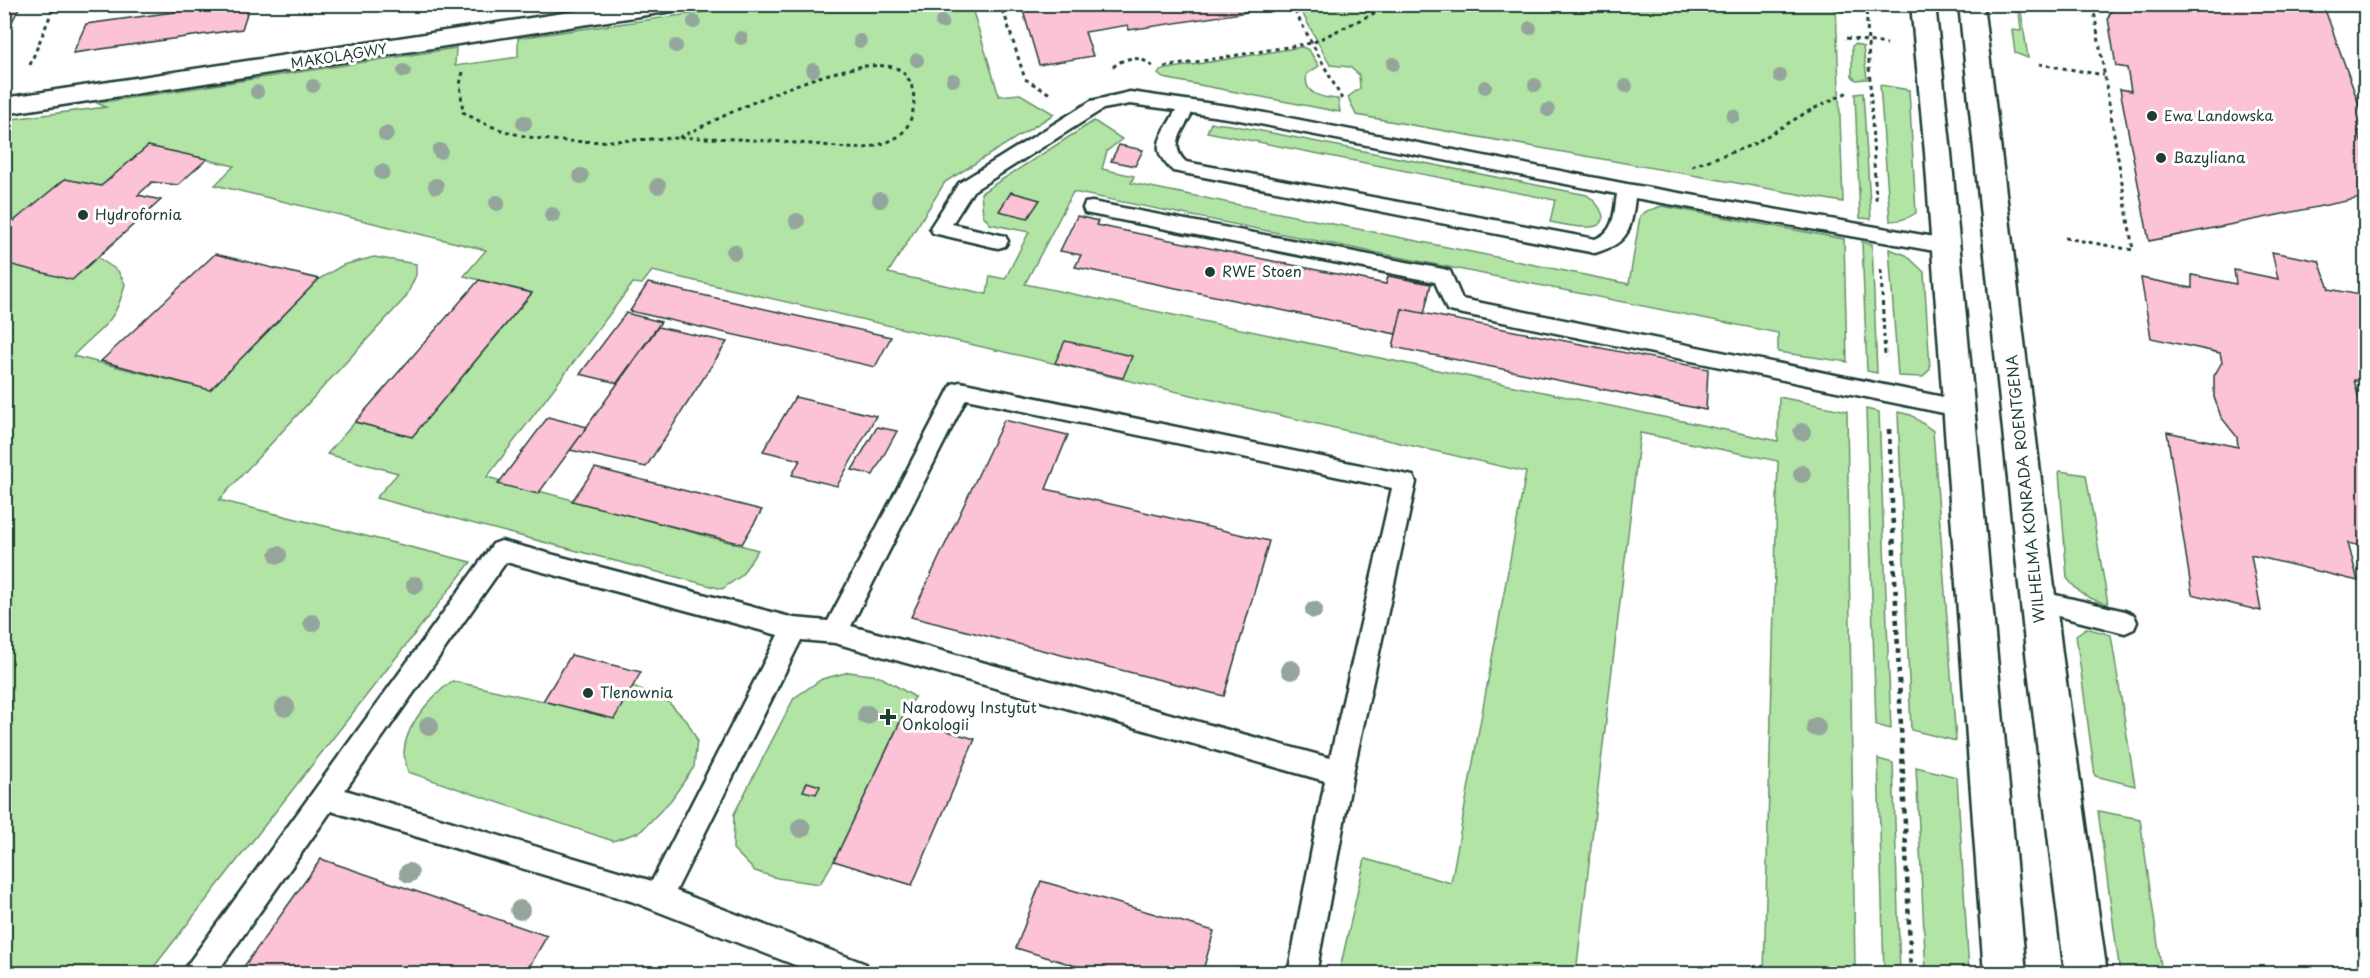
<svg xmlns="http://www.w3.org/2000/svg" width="2370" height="978" font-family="'Playpen Sans',sans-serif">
<rect width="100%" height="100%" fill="#fff"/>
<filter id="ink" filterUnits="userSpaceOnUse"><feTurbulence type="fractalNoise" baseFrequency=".0167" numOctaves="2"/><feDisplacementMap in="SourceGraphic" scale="12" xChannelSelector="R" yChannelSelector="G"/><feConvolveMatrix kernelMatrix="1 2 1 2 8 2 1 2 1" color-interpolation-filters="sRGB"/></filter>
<g filter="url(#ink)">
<g fill="#b2e4a5" stroke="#68906c" stroke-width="1.5">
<path d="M754,5H971L999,96L1020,94L1054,114L945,182L888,273L987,294L990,276L1005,279L1029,232L990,224L983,215L981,193L1094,121L1122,139L1107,151L1102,169L1134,176L1131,183L1629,284L1640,216L1647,211L1662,206L1844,239L1847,362L1778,352V333L1073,192L1025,284L1778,441L1779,397L1847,411L1855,973H1764L1778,461L1640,433L1576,973H1339L1365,859L1451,883L1526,472L652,271L642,284L633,283L487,477L758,550L741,576L722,589L376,498L398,473L327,454L355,422L412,437L532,293L464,276L486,250L215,185L234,166L148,146L101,186L65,179L5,229L4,120L106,107L97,103L456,48L455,66L518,57V38Z"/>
<path d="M1298,5H1836L1843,202L1356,115L1348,97L1360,88L1359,75L1350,67L1330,65Z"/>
<path d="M2009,5H2020L2028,58L2015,53L2012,30L2021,31L2019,13L2010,11Z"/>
<path d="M1855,44L1863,47L1867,79L1856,80L1852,76V46Z"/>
<path d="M1302,47L1309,50L1319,66L1307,74C1302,94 1322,98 1338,99L1340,112L1163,78L1158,74L1161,70Z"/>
<path d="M1880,85L1909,90L1916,213C1907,219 1900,221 1890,221Z"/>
<path d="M1863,93L1871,219L1860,218L1855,94Z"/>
<path d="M1211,123L1231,125L1587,195C1599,203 1615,226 1589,227C1577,228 1562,224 1550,222L1555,200L1207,132Z"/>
<path d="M1862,242L1872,244L1877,373L1867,371Z"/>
<path d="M1889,249L1906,255L1924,272L1930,369L1923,377L1898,376Z"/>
<path d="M97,257L118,271L125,284C115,326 100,327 73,356L210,390L319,279L343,265L374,257L416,264V275L406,297L219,500L471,562L149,973L5,974V263Z"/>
<path d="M1866,409L1879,412L1891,729L1876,725Z"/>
<path d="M1898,412L1911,415L1933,431L1956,741L1911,730Z"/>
<path d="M2059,471L2086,475L2108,604C2089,599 2079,594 2067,578Z"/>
<path d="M2086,628L2111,635L2135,786L2095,776L2076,635Z"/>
<path d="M849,672L879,676L915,697L902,718L834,861L820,884L777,878L755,871L733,849L734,814L794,698L822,679Z"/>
<path d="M452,681L543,701L633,686L665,699L687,721L697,740L694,767L671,800L640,832L613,841L408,772C407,766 404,758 404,753C405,725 431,697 452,681Z"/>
<path d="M1878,759L1893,763L1900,973H1884Z"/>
<path d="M1916,767L1957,777L1969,973H1926Z"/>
<path d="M2098,811L2140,819L2162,973H2120Z"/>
</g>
<g fill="#fcc2d5" stroke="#1f3d34" stroke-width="1.5">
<path d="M4,4H21L4,38Z"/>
<path d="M233,4H250L242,29L73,53L86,24Z"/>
<path d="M1021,4H1245L1248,12L1129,30L1128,25L1085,32L1093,56L1039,65Z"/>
<path d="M2125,4H2323L2366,124V133L2358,131L2361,142L2366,143V197L2149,241L2120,89L2131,91L2127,68L2116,66L2108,18L2111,11Z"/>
<path d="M1119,145L1143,150L1135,166L1111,161Z"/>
<path d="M148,146L207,159L178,185L152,182L138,195L161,200L72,280L4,263V229L65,179L101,186Z"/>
<path d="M1011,192L1040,200L1028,218L999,211Z"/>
<path d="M1077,216L1098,221L1096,225L1386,284L1388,276L1431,284L1424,314L1402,309L1396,334L1075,267L1081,255L1060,251Z"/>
<path d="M2272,252L2319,261L2329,289L2366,296V383L2354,380L2366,425V547L2348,543L2358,581L2251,555L2261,611L2192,594L2167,432L2238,447L2237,437L2221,417L2214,397V376L2222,362L2220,353L2151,338L2141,278L2192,288V275L2236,284L2234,270L2278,279Z"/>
<path d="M215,254L319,279L210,390L101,361Z"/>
<path d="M479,280L532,293L412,437L355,422Z"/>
<path d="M648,283L891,337L875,367L630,311Z"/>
<path d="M1402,309L1708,369L1706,410L1393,347Z"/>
<path d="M626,313L661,322L617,383L580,374Z"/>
<path d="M658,327L727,342L646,467L570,450Z"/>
<path d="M1065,341L1132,356L1123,378L1055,363Z"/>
<path d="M795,397L876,416L837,486L792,475L800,460L763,451Z"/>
<path d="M548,417L587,427L538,494L498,484Z"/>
<path d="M1004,420L1068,435L1046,489L1269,541L1224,696L911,617Z"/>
<path d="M877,427L897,431L873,475L852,470Z"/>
<path d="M595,468L762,510L742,544L572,501Z"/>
<path d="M571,655L641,672L614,719L543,701Z"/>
<path d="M902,718L975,739L912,885L834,861Z"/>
<path d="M807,782L820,786L816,794L803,791Z"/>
<path d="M321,859L547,936L525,974L240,972Z"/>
<path d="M1041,881L1214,931L1202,974H1102L1016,948Z"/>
</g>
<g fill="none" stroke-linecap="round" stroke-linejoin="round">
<defs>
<g id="lane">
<path d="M1130,92L1234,107L1627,184L1946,239L1953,241L1956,246L1953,251L1946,253L1635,198C1631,230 1629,243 1595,253L1173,171C1147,147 1162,137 1176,110L1130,104L1103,109L973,191L952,224L1005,236L1008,241L1005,246L998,248L933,233L930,228L959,183L1091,101ZM1192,113L1234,119L1617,194C1614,213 1615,232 1595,239L1186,162C1168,146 1183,131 1192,113Z"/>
<path d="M1092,202L1443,269L1450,271L1462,299L1958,400L1966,402L1969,408L1966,414L1958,416L1454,312L1447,310L1435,282L1085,213L1083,208L1085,203Z"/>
<path d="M960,382L1413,476L1416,482L1353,773L1316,974H1288L1325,781L835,643L801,640L676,891L866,964L870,974H818L631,901L331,811L216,974H184L188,964L493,544L501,541L794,618L828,621L952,384ZM966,399L1392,488L1330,758L851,626ZM506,562L778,635L652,881L345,790Z"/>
<path d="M2038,591L2125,611L2134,615L2137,622L2134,629L2125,633L2038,611L2030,608L2026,601L2030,594Z"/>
</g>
<path id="street" d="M622,4H685L681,9L673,11L4,114V98Z"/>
<g id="secondary">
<path d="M1911,4H1935L1951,153L2026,974H1984L1925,153Z"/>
<path d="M1959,4H1983L2062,653L2107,974H2065L2026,653Z"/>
</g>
</defs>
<use href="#lane" stroke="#1f3d34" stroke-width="5"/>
<use href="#street" stroke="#1f3d34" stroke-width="5"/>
<use href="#secondary" stroke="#1f3d34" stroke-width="5"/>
<g stroke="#1f3d34" stroke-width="3" stroke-dasharray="4 4" stroke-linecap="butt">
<path d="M998,4L1005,16L1025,79L1050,94"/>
<path d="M1291,4L1343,101"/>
<path d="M1819,4L1845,11"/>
<path d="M1866,4L1876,200"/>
<path d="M1846,38L1887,44"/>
<path d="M2039,64L2104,75"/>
<path d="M30,65L55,4"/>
<path d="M864,66C876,66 890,64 900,70C919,83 917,117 903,132C895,141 882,144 870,147C852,151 829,145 811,144C766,141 723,137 678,138C739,109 797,78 864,66Z"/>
<path d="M1113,67C1126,56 1141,55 1153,67"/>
<path d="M1164,67L1312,43L1393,4"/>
<path d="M463,72L460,84L463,112C529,153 604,140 678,138"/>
<path d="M1692,166L1752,145L1807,112L1848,92"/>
<path d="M2065,238L2133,250L2093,5L2088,4"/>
<path d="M1881,270L1885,358"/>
</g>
<path stroke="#1f3d34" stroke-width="4.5" stroke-dasharray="5 5" stroke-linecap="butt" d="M1889,429L1911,974"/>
<use href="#lane" fill="#fff" fill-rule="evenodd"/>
<use href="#street" fill="#fff" fill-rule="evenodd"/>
<use href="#secondary" fill="#fff" fill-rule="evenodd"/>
</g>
<g fill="#94a69c">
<circle cx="694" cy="22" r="7"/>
<circle cx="942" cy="22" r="7"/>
<circle cx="1530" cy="28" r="7"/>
<circle cx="741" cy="38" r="7"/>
<circle cx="860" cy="41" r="7"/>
<circle cx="676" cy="46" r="7"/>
<circle cx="917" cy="60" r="7"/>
<circle cx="1393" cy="64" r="7"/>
<circle cx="813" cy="70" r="7"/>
<circle cx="404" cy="71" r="7"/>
<circle cx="1780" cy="76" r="7"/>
<circle cx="953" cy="80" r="7"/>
<circle cx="1535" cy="85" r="7"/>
<circle cx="313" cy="86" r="7"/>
<circle cx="1626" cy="86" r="7"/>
<circle cx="1485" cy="87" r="7"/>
<circle cx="257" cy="92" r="7"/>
<circle cx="1548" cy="110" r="7"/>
<circle cx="1733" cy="116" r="7"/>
<circle cx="524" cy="123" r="8"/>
<circle cx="386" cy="134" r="8"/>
<circle cx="440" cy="151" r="8"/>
<circle cx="382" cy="172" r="8"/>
<circle cx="581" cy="176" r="8"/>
<circle cx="436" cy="186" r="8"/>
<circle cx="658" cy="186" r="8"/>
<circle cx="880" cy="200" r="8"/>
<circle cx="497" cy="203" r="8"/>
<circle cx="552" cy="215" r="8"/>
<circle cx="797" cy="221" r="8"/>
<circle cx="734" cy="252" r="8"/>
<circle cx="1802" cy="432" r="9"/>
<circle cx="1802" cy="474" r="9"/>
<circle cx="278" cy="555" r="9"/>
<circle cx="415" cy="585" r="9"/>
<circle cx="1314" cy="610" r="9"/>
<circle cx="312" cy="623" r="9"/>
<circle cx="1291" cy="670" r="10"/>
<circle cx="285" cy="707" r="10"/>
<circle cx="867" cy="715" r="10"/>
<circle cx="429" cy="726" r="10"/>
<circle cx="1816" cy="727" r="10"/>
<circle cx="801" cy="828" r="10"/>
<circle cx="409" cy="873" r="10"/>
<circle cx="520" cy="910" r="10"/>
</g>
</g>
<g fill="#1f3d34" stroke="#fff" stroke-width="2">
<circle cx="2152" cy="116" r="6"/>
<circle cx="2161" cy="158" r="6"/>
<circle cx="83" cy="215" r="6"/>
<circle cx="1210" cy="272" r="6"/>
<circle cx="588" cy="693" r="6"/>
<path d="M885 708h6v6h6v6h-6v6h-6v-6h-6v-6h6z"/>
</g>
<g text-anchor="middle" stroke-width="6" stroke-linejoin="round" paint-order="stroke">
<g font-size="14" fill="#1f3d34" stroke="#fff">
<text transform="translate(339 56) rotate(-9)" y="5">MAKOLĄGWY</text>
</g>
<g font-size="14" fill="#1f3d34" stroke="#fff" text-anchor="start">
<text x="2164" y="121">Ewa Landowska</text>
</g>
<g font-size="15" fill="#1f3d34" stroke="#fff" text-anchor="start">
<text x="2173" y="163">Bazyliana</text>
<text x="95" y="220">Hydrofornia</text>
<text x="1222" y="277">RWE Stoen</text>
<text x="600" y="698">Tlenownia</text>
<text x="902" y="713">Narodowy Instytut<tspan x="902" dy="17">Onkologii</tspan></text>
</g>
<g font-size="15" fill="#1f3d34" stroke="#fff">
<text transform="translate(2026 489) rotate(-96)" y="5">WILHELMA KONRADA ROENTGENA</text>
</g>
</g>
<rect width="2370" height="978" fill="none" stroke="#fff" stroke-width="24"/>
<rect x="12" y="12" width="2346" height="954" fill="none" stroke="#1f3d34" stroke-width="2" filter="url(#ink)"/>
</svg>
